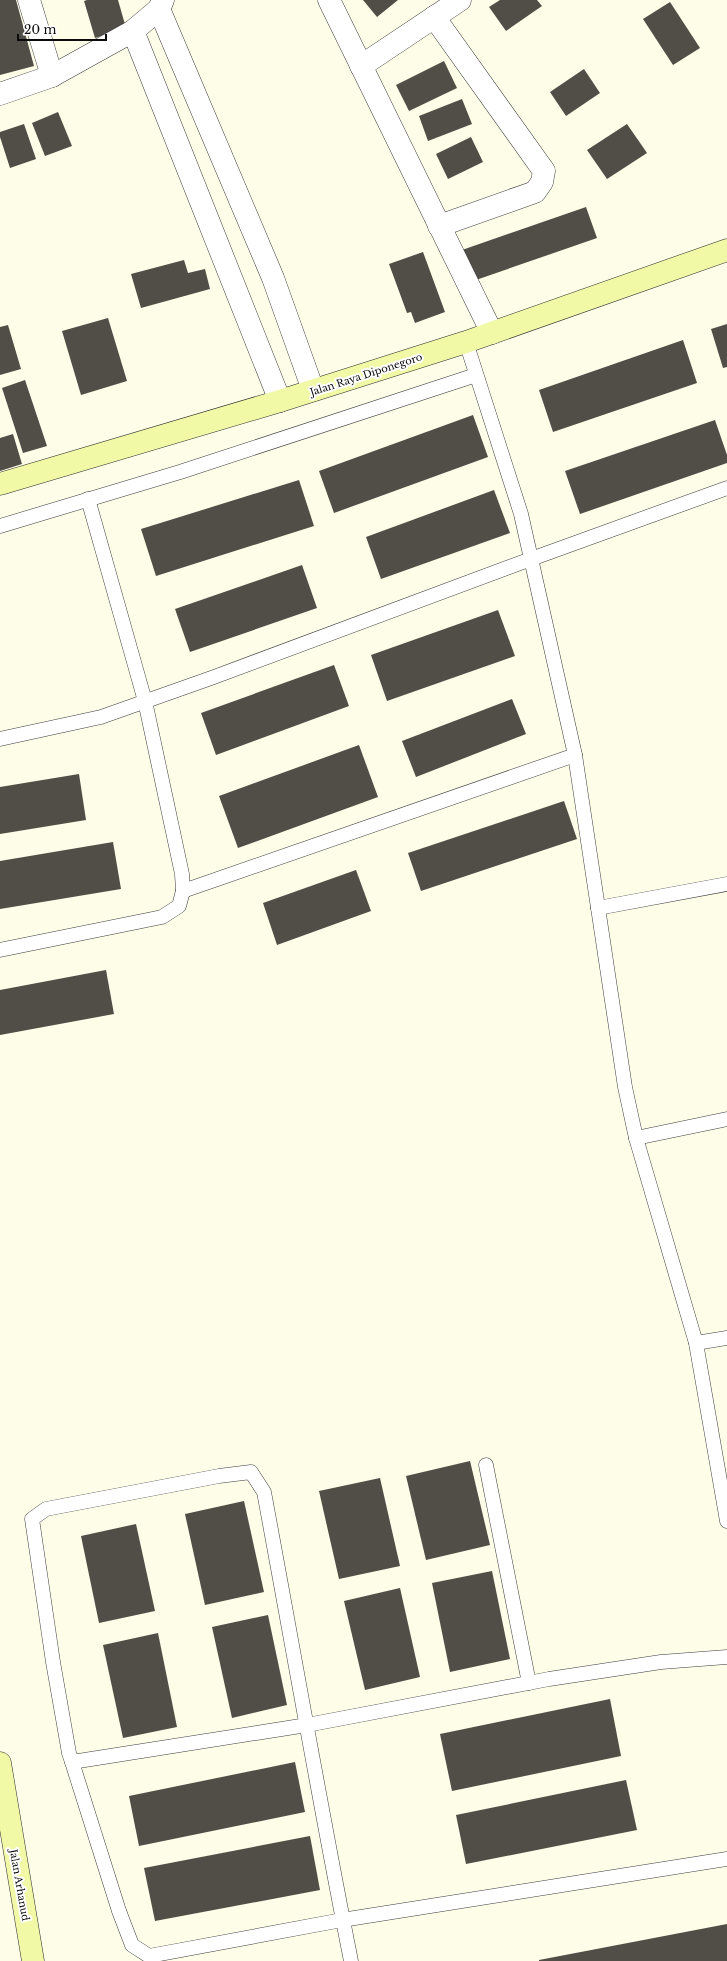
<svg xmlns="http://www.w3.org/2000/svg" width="727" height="1961" font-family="'Libre Baskerville',serif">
<rect width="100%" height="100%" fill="#fdfde8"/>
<g fill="#514d47">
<path d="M0,0H16L34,66L0,75Z"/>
<path d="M87,0H118L126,28L95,38L84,1Z"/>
<path d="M363,0H398L377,17Z"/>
<path d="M500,0H537L542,6L506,31L489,7Z"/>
<path d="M670,2L700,48L673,65L643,19Z"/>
<path d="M444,61L457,88L409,111L396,85Z"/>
<path d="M584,69L600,93L566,116L550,92Z"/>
<path d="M462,99L472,124L428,141L419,116Z"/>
<path d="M58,112L72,146L45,156L32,123Z"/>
<path d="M24,124L36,159L10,168L0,137V132Z"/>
<path d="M627,124L647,153L607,179L587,150Z"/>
<path d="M471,137L483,162L448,179L436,154Z"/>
<path d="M586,207L597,238L473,281L462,250Z"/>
<path d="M423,252L445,312L415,323L411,312L407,313L389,264Z"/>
<path d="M184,260L188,273L205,269L210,289L141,308L131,274Z"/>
<path d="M108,318L127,381L81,395L62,331Z"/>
<path d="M727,324V367L723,368L711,329Z"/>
<path d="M8,325L21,369L0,375V327Z"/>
<path d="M683,340L697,383L553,432L539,390Z"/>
<path d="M25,380L47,446L23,453L2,388Z"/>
<path d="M473,415L488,457L334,513L319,471Z"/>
<path d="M715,420L727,455V463L580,514L565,471Z"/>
<path d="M13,434L22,464L0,471V438Z"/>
<path d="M299,480L314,526L156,576L141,529Z"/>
<path d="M494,490L510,533L381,579L366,537Z"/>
<path d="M302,565L317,608L190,652L175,609Z"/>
<path d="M498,610L515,656L387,701L371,655Z"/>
<path d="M334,665L349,706L216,755L201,713Z"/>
<path d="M512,699L526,734L416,777L402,741Z"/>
<path d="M359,745L378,797L238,848L219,796Z"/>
<path d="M79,774L86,820L0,834V787Z"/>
<path d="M564,801L577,839L421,891L408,853Z"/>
<path d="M113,842L121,889L0,909V861Z"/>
<path d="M356,870L371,911L277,945L263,903Z"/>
<path d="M106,970L114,1014L0,1035V990Z"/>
<path d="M470,1461L490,1545L426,1560L406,1476Z"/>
<path d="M380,1478L400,1566L339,1579L319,1491Z"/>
<path d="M244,1501L264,1592L205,1605L185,1514Z"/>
<path d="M136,1524L155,1611L99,1623L81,1536Z"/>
<path d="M492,1571L510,1659L450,1672L432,1583Z"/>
<path d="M400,1588L420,1677L365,1690L344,1601Z"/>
<path d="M268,1615L287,1705L232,1718L212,1627Z"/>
<path d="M158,1633L177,1727L123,1738L103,1645Z"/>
<path d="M610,1699L621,1756L452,1791L440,1734Z"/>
<path d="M295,1762L305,1812L139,1846L129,1796Z"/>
<path d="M626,1780L637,1830L466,1864L456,1815Z"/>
<path d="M310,1836L320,1890L155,1921L144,1868Z"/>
<path d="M727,1924V1961H539V1960Z"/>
</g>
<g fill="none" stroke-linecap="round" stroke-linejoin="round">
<defs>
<g id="lane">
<path d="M466,342L521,514L575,755L625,1087L636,1138L696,1343L727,1521"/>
<path d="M0,526L180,472L476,375"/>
<path d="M0,739L101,717L214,677L531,559L727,488"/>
<path d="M183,891L575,755"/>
<path d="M598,908L727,884"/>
<path d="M0,950L162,917L179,906L183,891L182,874L145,701L88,499"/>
<path d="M636,1138L727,1119"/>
<path d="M696,1343L727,1338"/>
<path d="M486,1465L529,1683"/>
<path d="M72,1762L119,1911L132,1945L149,1956L342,1920L727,1859"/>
<path d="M351,1961C320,1805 293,1648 264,1492L251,1472L219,1476L46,1509L32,1519L53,1662L69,1753L72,1762L307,1725L549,1679L661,1662L727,1657"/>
</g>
<g id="street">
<path d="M29,0L52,76"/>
<path d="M329,0L492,333"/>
<path d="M159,9L273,278L313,390"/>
<path d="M434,17L544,171L542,182L535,192L439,226"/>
<path d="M133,31L280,401"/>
<path d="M361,66L460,0"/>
<path d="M0,94L52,76L133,31L159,9L163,0"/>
</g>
<g id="secondary">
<path d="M0,484L280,401L466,342L727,250"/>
<path d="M0,1763L33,1961"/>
</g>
</defs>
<use href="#lane" stroke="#3d3d3d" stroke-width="15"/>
<use href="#street" stroke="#3d3d3d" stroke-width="23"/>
<use href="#secondary" stroke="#2c2c2c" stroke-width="23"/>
<use href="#lane" stroke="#fff" stroke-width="14"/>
<use href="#street" stroke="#fff" stroke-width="22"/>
<use href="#secondary" stroke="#f1f9a7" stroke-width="22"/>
</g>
<g text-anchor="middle" stroke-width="4" stroke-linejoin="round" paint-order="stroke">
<g font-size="10" fill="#0a0a0a" stroke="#fff">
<text transform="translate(366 374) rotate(-18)" y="4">Jalan Raya Diponegoro</text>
<text transform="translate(20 1885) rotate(80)" y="4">Jalan Arhanud</text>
</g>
</g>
<path d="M18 34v6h88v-6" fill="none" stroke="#0a0a0a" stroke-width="2"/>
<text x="24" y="34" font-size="12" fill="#0a0a0a" stroke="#ffffff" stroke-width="3" paint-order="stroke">20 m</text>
</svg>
